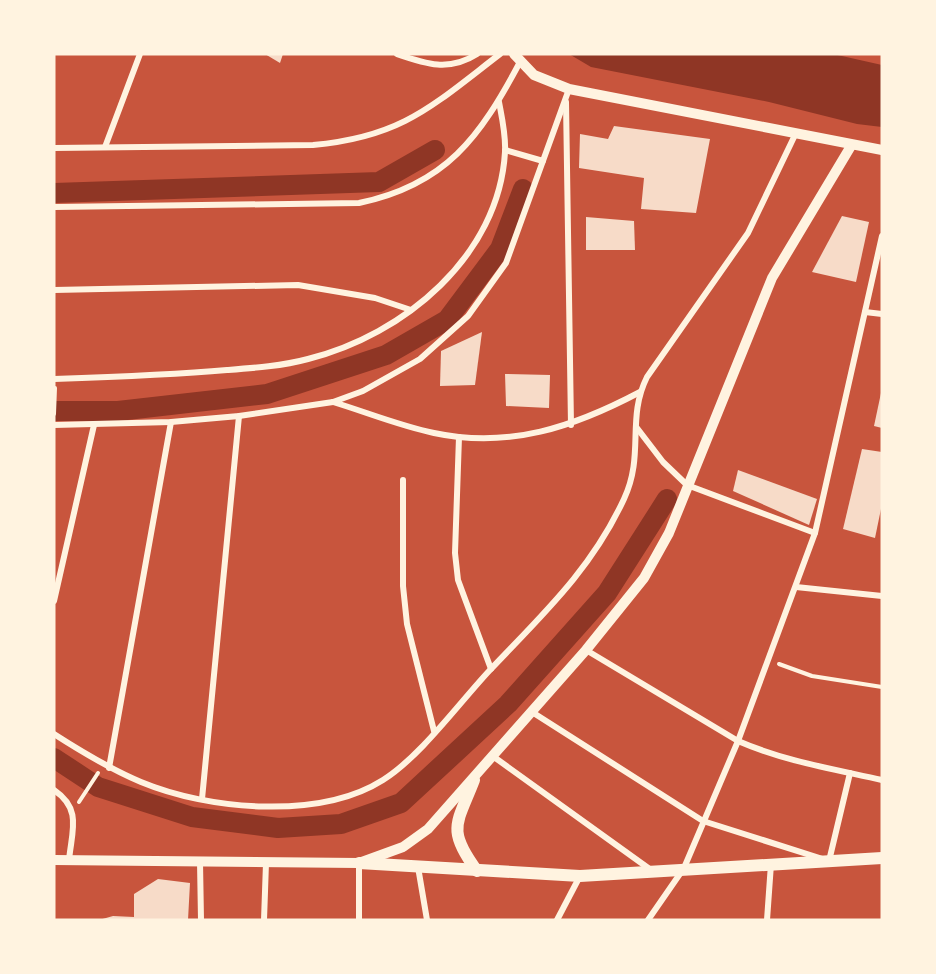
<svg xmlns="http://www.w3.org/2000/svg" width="936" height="974" font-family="Poppins,sans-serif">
<rect width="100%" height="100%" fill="#c8553d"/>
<path fill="#8f3625" d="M569,54H833L882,65V127L857,124L769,102L591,67Z"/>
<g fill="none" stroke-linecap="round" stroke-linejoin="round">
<g stroke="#8f3625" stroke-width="20">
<path d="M54,193L379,182L435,150"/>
<path d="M54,411H118L267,394L386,355L447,320L500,249L523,189"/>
<path d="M54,758L98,787L192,817L278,828L341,824L401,803L508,704L607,593L667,499"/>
</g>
</g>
<g fill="#f7dbc8">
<path d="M265,54H283L280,63Z"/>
<path d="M614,126L710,139L696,213L641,209L644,178L579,168L580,134L608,139Z"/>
<path d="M842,216L869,222L856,282L812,272Z"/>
<path d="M586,217L634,221L635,250H586Z"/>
<path d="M482,332L475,385L440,386L441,351Z"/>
<path d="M505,374L550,375L549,408L506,406Z"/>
<path d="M881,393H882V428L874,426Z"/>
<path d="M862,449L882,452V504L875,538L843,529Z"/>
<path d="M738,470L817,499L809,525L733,491Z"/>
<path d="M158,879L190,883L188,920H99L113,916L134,917V894Z"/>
</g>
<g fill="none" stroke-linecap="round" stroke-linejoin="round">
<g stroke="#fff3e0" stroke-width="4">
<path d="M54,414L55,388"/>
<path d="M779,664L812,676L882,687"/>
<path d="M79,802L98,773"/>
</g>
<g stroke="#fff3e0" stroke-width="6">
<path d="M397,54C426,64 449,72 477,54"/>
<path d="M566,102L571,425"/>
<path d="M105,147L140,54"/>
<path d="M54,148L313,145C402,137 432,106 500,54"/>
<path d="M505,150L543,161"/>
<path d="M54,207L359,203C446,185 480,137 520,62"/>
<path d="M54,290L298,285L375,298L411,310"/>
<path d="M865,312L882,314"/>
<path d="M54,379C112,377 169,375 227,370C254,368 282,366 308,359C404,335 499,256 505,152C506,135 502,118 499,102"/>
<path d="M333,402C366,412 400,426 434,433C509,449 574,427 640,392"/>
<path d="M54,425L171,422L239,416L333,402L363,391L420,359L468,316L506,263L569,89"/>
<path d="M637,428L663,462L687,485L815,533"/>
<path d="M459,437L455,553L458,580L491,669"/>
<path d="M403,480V586L407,624L434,731"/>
<path d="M796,587L882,596"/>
<path d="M54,601L94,425"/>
<path d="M586,650L738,741C784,761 833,769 882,780"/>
<path d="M532,712L703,821L829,861L850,773"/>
<path d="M54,734C82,752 110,769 141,782C208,810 320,820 383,780C421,756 459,703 490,670C543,614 591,570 624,499C645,454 626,419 647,377L748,233L795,135"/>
<path d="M494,757L651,870"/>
<path d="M109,768L171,422"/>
<path d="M54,790C82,809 72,830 69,860"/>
<path d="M202,799L239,416"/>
<path d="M200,862L201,920"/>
<path d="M359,863V920"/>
<path d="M418,867L427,920"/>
<path d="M264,920L266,863"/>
<path d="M557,920L580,876"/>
<path d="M648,920L684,868L738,741L815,533L882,236"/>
<path d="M767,920L771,864"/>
</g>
<g stroke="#fff3e0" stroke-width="10">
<path d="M514,54L534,75L569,89L882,150"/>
<path d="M54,860L359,863L403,847L428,829L586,650L644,578L669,533L772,278L851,146"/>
</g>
<g stroke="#fff3e0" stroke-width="12">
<path d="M474,780C457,824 446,829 477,871"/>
<path d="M359,863L580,876L882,858"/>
</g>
</g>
<rect width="936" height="974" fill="none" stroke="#fff3e0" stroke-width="111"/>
</svg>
